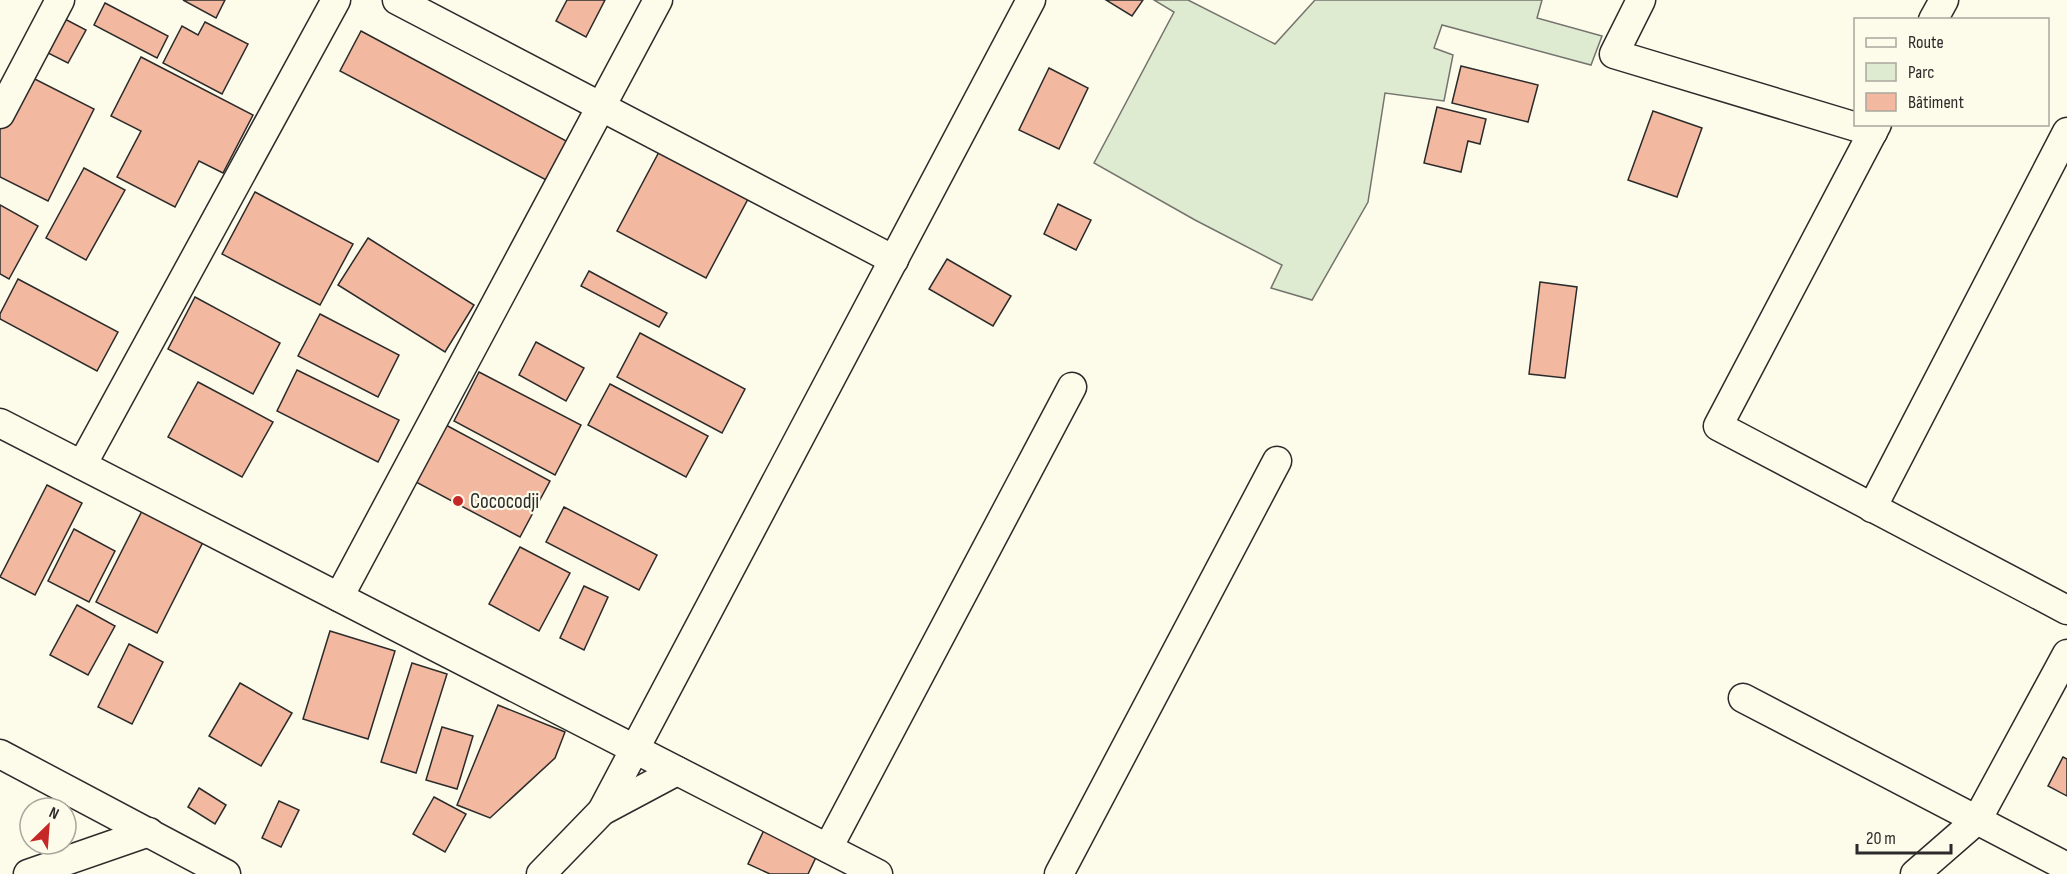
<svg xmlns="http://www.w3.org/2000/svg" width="2067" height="874" font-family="'Sofia Sans Condensed',sans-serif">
<rect width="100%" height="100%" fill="#fdfbea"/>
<path fill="#deebd1" stroke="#74746e" stroke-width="1.5" d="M1154,0H1188L1275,44L1315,0H1542L1537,18L1602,36L1591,65L1442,25L1434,48L1453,55L1444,101L1385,93L1368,202L1312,300L1271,288L1282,265L1195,220L1094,163L1174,12Z"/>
<g fill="#f2b8a0" stroke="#2b2b2b" stroke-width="1.5">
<path d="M183,0H225L216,18Z"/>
<path d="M567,0H605L586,37L556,21Z"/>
<path d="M1106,0H1143L1132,16Z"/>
<path d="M105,3L168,36L157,58L94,25Z"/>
<path d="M63,18L86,30L68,63L46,52Z"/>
<path d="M205,22L248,44L222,94L163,63L182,26L198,35Z"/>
<path d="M361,31L570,143L550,182L340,71Z"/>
<path d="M141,57L253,115L223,173L199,161L175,207L117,177L141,131L111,116Z"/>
<path d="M1461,66L1538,85L1528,122L1452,103Z"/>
<path d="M1049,68L1088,88L1059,149L1019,130Z"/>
<path d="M21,72L94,109L48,201L0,177V114Z"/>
<path d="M1437,107L1486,119L1480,144L1468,141L1461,172L1424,163Z"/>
<path d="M1653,111L1702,128L1677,197L1628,180Z"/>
<path d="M659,152L748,199L706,278L617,231Z"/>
<path d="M84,168L125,190L86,260L46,238Z"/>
<path d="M255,192L353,244L320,305L222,254Z"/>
<path d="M1058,204L1091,220L1076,250L1044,234Z"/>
<path d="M0,205L38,226L9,279L0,274Z"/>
<path d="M368,238L474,305L445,352L338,285Z"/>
<path d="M947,259L1011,296L993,326L929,289Z"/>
<path d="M589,271L667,313L659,327L581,286Z"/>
<path d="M18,279L118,332L97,371L0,319V314Z"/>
<path d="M1540,282L1577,287L1565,378L1529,374Z"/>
<path d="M195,297L280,343L253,394L168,349Z"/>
<path d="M320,314L399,355L378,397L298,356Z"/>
<path d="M640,333L745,389L722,433L617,377Z"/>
<path d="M536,342L584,368L566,401L519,375Z"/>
<path d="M297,370L399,420L378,462L277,411Z"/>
<path d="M479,372L581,425L555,475L454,421Z"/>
<path d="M198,382L273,422L242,477L168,437Z"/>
<path d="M610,384L708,436L686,477L588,425Z"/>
<path d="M444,424L550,481L520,537L414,481Z"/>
<path d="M47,485L82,503L35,595L0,577Z"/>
<path d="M564,507L657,555L639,590L546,542Z"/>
<path d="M143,509L204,540L157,633L96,602Z"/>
<path d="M74,529L115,551L89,602L48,581Z"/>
<path d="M520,547L570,573L539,631L489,604Z"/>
<path d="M584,586L608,597L584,650L560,638Z"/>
<path d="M77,605L115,626L88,675L50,655Z"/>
<path d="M330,631L395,651L368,739L303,719Z"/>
<path d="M129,644L163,662L132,724L98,707Z"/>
<path d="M412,663L447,674L416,773L381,762Z"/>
<path d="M240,683L292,713L261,766L209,736Z"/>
<path d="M498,705L565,732L555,758L490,818L457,805Z"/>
<path d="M442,727L473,736L457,789L426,780Z"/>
<path d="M2063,757L2067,759V796L2048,786Z"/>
<path d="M199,788L226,805L215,824L188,807Z"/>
<path d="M434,797L466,814L445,852L413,834Z"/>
<path d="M279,801L299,810L281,847L262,838Z"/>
<path d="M765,828L818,853L808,874H770L748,864Z"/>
</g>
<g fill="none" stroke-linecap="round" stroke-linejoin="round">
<defs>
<g id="minor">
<path d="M397,0L894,260"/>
<path d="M1641,0L1614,54L1873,132"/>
<path d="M1933,20L1944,0"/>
<path d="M0,114L60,0"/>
<path d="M1877,124L1718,426L2067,610"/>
<path d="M0,423L878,874"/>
<path d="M82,465L336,0"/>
<path d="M1872,508L2067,132"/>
<path d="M339,597L658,0"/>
<path d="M1743,698L2067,867"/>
<path d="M0,754L226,874"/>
<path d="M602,811L1031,0"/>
<path d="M828,848L1072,387"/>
<path d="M28,874L149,832"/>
<path d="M541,874L602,811L677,771"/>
<path d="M1059,874L1277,461"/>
<path d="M1915,874L1977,820L2067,654"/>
</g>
</defs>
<use href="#minor" stroke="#2b2b2b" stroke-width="31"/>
<use href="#minor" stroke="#fdfbea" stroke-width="28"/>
</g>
<circle fill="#c62828" stroke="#fdfbea" stroke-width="2" cx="458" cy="501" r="6"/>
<g text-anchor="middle" stroke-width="4.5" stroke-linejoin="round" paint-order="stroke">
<g font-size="21" fill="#2b2b2b" stroke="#fdfbea" text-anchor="start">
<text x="470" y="508">Cococodji</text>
</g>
</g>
<rect x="1854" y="18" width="195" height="108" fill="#fdfbea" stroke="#a9a89e" stroke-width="1.5"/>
<rect x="1866" y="38" width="30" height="9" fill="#fdfbea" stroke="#a9a89e" stroke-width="1.5"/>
<text x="1908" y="48" font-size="18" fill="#2b2b2b">Route</text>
<rect x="1866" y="63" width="30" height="18" fill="#deebd1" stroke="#a9a89e" stroke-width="1.5"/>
<text x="1908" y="78" font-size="18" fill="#2b2b2b">Parc</text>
<rect x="1866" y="93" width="30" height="18" fill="#f2b8a0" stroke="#a9a89e" stroke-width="1.5"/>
<text x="1908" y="108" font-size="18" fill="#2b2b2b">Bâtiment</text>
<g transform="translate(48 826) rotate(25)"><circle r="28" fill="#fdfbea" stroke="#a9a89e" stroke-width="1.5"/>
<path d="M0-4.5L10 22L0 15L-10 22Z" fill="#c62828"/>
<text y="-9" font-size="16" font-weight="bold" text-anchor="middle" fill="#2b2b2b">N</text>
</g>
<path d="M1857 844v9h94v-9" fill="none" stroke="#2b2b2b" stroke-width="3"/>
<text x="1866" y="844" font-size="18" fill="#2b2b2b" stroke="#fdfbea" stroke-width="4.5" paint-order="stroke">20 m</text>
</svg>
